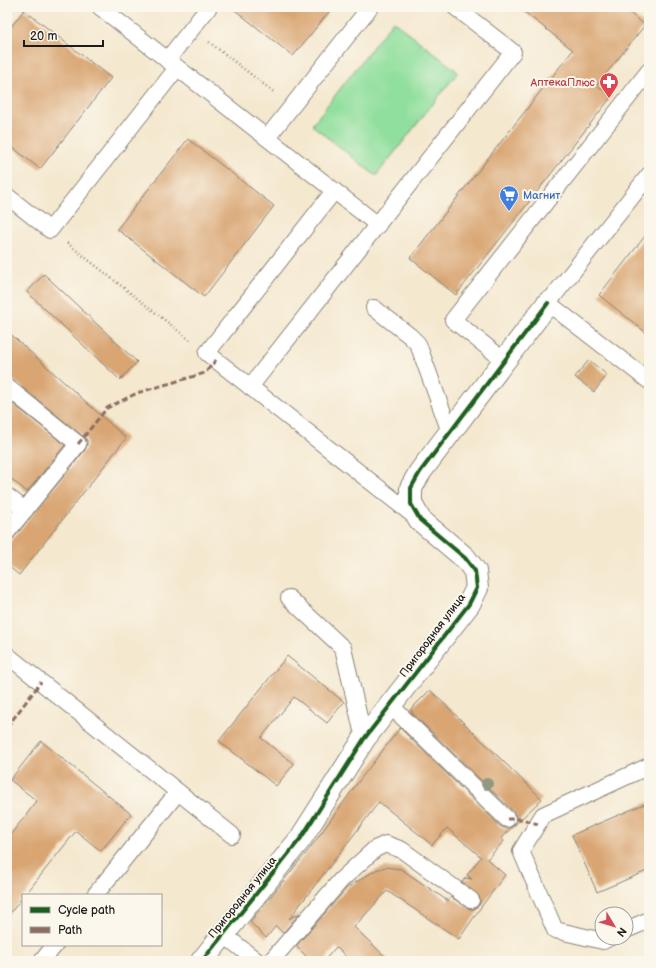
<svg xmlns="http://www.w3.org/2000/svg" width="656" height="968" font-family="'Balsamiq Sans',sans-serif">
<rect width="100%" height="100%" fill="#fbf7ec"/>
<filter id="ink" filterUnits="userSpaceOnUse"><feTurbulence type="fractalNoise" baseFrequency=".025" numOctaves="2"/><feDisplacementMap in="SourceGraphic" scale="8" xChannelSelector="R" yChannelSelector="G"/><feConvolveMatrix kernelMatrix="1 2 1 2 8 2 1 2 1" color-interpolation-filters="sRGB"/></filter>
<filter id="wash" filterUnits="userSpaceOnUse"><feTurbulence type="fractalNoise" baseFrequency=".012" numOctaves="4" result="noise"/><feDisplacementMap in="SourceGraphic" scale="16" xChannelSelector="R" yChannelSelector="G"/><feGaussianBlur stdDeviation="0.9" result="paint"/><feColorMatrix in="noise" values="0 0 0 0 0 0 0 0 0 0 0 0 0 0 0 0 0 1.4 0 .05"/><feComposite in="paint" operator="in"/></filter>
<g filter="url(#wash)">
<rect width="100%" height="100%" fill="#f4e8cf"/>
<path fill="#91df9e" stroke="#567e5d" d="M393,21L458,72L376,176L312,125Z"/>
<g id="blocks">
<g fill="#d9a673">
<path d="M231,7H333L293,56Z"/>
<path d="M518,7H622L645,25L597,85L612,96L456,295L410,258L573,50Z"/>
<path d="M24,10L111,78L40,169L7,143V32Z"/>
<path d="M188,139L274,206L204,297L117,229Z"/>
<path d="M649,231V335L599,295Z"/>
<path d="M44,274L137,362L120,380L27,292Z"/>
<path d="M7,331L126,438L19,575L7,565V546L85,450L87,445V440L84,437L13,380L7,378Z"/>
<path d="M589,360L607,375L594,392L575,377Z"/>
<path d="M7,399L65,445L27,492L7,475Z"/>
<path d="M287,656L344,702L327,723L294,697L261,738L294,764L276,786L219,741Z"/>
<path d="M430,690L542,799L501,838L504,841L487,859L505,875L481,907L459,939L387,891L354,927L390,961H351L336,947L324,961H311L296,946L348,887L376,870L385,867L401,869L448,901L451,897L470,909H474L479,905L480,901L479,896L462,882L465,878L472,879L467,875L481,857L447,828L432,845L379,802L289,919L300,913L283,933L276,926L266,938L250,922L311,847L359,781L400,728L500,826L504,828H509L514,825L516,822V817L514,812L412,713L413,712L410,710Z"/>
<path d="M41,741L131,814L101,851L76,831L25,895H23V897L7,917V839L37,801L10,780Z"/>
<path d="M649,802V870L597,892L572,835Z"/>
</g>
</g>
</g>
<g filter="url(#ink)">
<use href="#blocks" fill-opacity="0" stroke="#888276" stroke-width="1"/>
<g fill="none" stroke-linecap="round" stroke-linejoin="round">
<defs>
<g id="lane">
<path d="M100,7L378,225"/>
<path d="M167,60L209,7"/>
<path d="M267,138L370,7"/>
<path d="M649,175L548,303L649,381"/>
<path d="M334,191L207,353L417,518"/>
<path d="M7,196L50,230L177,68"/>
<path d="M374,308L410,336L418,344L450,432"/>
<path d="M505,361L453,320L649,71"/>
<path d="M7,387L78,444L7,532"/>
<path d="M250,387L513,52L455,7"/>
<path d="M7,496L25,510"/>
<path d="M289,598L343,648L364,739"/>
<path d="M7,655L232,835"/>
<path d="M390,705L507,819"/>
<path d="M95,895L178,792"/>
<path d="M626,930L649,920"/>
<path d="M223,934L257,961"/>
<path d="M609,938L603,941L555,930L521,851L543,815L649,766"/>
<path d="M42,961L55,945"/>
<path d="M271,961L341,880L375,849L386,844L402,850L471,900"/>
</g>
<path id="street" d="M202,961L301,838L364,739L469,604L477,588L475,571L465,558L420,520L411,504V488L420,472L548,303"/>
</defs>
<use href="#lane" stroke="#888276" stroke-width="18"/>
<use href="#street" stroke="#888276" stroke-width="24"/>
<g stroke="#888276" stroke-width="2.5" stroke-dasharray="1 3" stroke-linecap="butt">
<path d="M209,42L275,93"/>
<path d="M67,243L190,340"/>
</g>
<use href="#lane" stroke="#fff" stroke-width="16"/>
<use href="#street" stroke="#fff" stroke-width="22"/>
<g stroke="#8d6e63" stroke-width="3" stroke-dasharray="6 3" stroke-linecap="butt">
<path d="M78,444L107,408L137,393L205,373L216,360"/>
<path d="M7,727L41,682"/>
<path d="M507,819H522L538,824"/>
</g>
<defs>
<path id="cycleway" d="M202,961L301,838L364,739L469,604L477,588L475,571L465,558L420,520L411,504V488L420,472L548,303"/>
</defs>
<use href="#cycleway" stroke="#fbf7ec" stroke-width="6"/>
<use href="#cycleway" stroke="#1b5e20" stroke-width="4"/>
</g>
<circle fill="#909882" cx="487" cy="784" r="6"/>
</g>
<defs>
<symbol id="pharmacy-pin" viewBox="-11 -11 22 30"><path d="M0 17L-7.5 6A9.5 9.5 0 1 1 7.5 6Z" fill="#e0444e" stroke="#fbf7ec"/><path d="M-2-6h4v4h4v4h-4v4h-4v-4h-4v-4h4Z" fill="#fff"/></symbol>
<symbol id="supermarket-pin" viewBox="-11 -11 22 30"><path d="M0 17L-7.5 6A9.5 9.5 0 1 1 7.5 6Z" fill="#3f7fe0" stroke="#fbf7ec"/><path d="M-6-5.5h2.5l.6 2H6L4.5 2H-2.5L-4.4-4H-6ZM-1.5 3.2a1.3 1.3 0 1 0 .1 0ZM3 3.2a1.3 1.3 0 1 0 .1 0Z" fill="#fff"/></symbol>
</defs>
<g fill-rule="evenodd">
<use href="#pharmacy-pin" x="598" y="71" width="22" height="30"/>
<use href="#supermarket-pin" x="498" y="184" width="22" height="30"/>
</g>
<g text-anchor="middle" stroke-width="4" stroke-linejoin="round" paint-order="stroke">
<g font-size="11" fill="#be3a42" stroke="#fbf7ec" text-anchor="end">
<text x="595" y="86">АптекаПлюс</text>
</g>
<g font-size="11" fill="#366cbe" stroke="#fbf7ec" text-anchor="start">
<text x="523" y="199">Магнит</text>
</g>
<g font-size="11" fill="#1c1c1c" stroke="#fbf7ec">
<text transform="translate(432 635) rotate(-53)" y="4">Пригородная улица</text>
<text transform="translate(242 897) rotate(-51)" y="4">Пригородная улица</text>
</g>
</g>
<rect width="656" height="968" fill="none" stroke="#fbf7ec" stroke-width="24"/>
<rect x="22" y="894" width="140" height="52" fill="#fbf7ec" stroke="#a29f99"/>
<rect x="30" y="907" width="20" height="6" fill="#1b5e20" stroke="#a29f99"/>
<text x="58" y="914" font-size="12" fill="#1c1c1c">Cycle path</text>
<rect x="30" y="927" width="20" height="6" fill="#8d6e63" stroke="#a29f99"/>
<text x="58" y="934" font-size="12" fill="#1c1c1c">Path</text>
<g transform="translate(614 926) rotate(128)"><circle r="19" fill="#fbf7ec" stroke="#a29f99"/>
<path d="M0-3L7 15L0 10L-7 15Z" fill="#d1495b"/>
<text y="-6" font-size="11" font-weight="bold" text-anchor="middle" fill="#1c1c1c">N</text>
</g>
<path d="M24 40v6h79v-6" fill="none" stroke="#1c1c1c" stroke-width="2"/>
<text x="30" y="40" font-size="12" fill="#1c1c1c" stroke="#fbf7ec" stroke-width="3" paint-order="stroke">20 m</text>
</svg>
